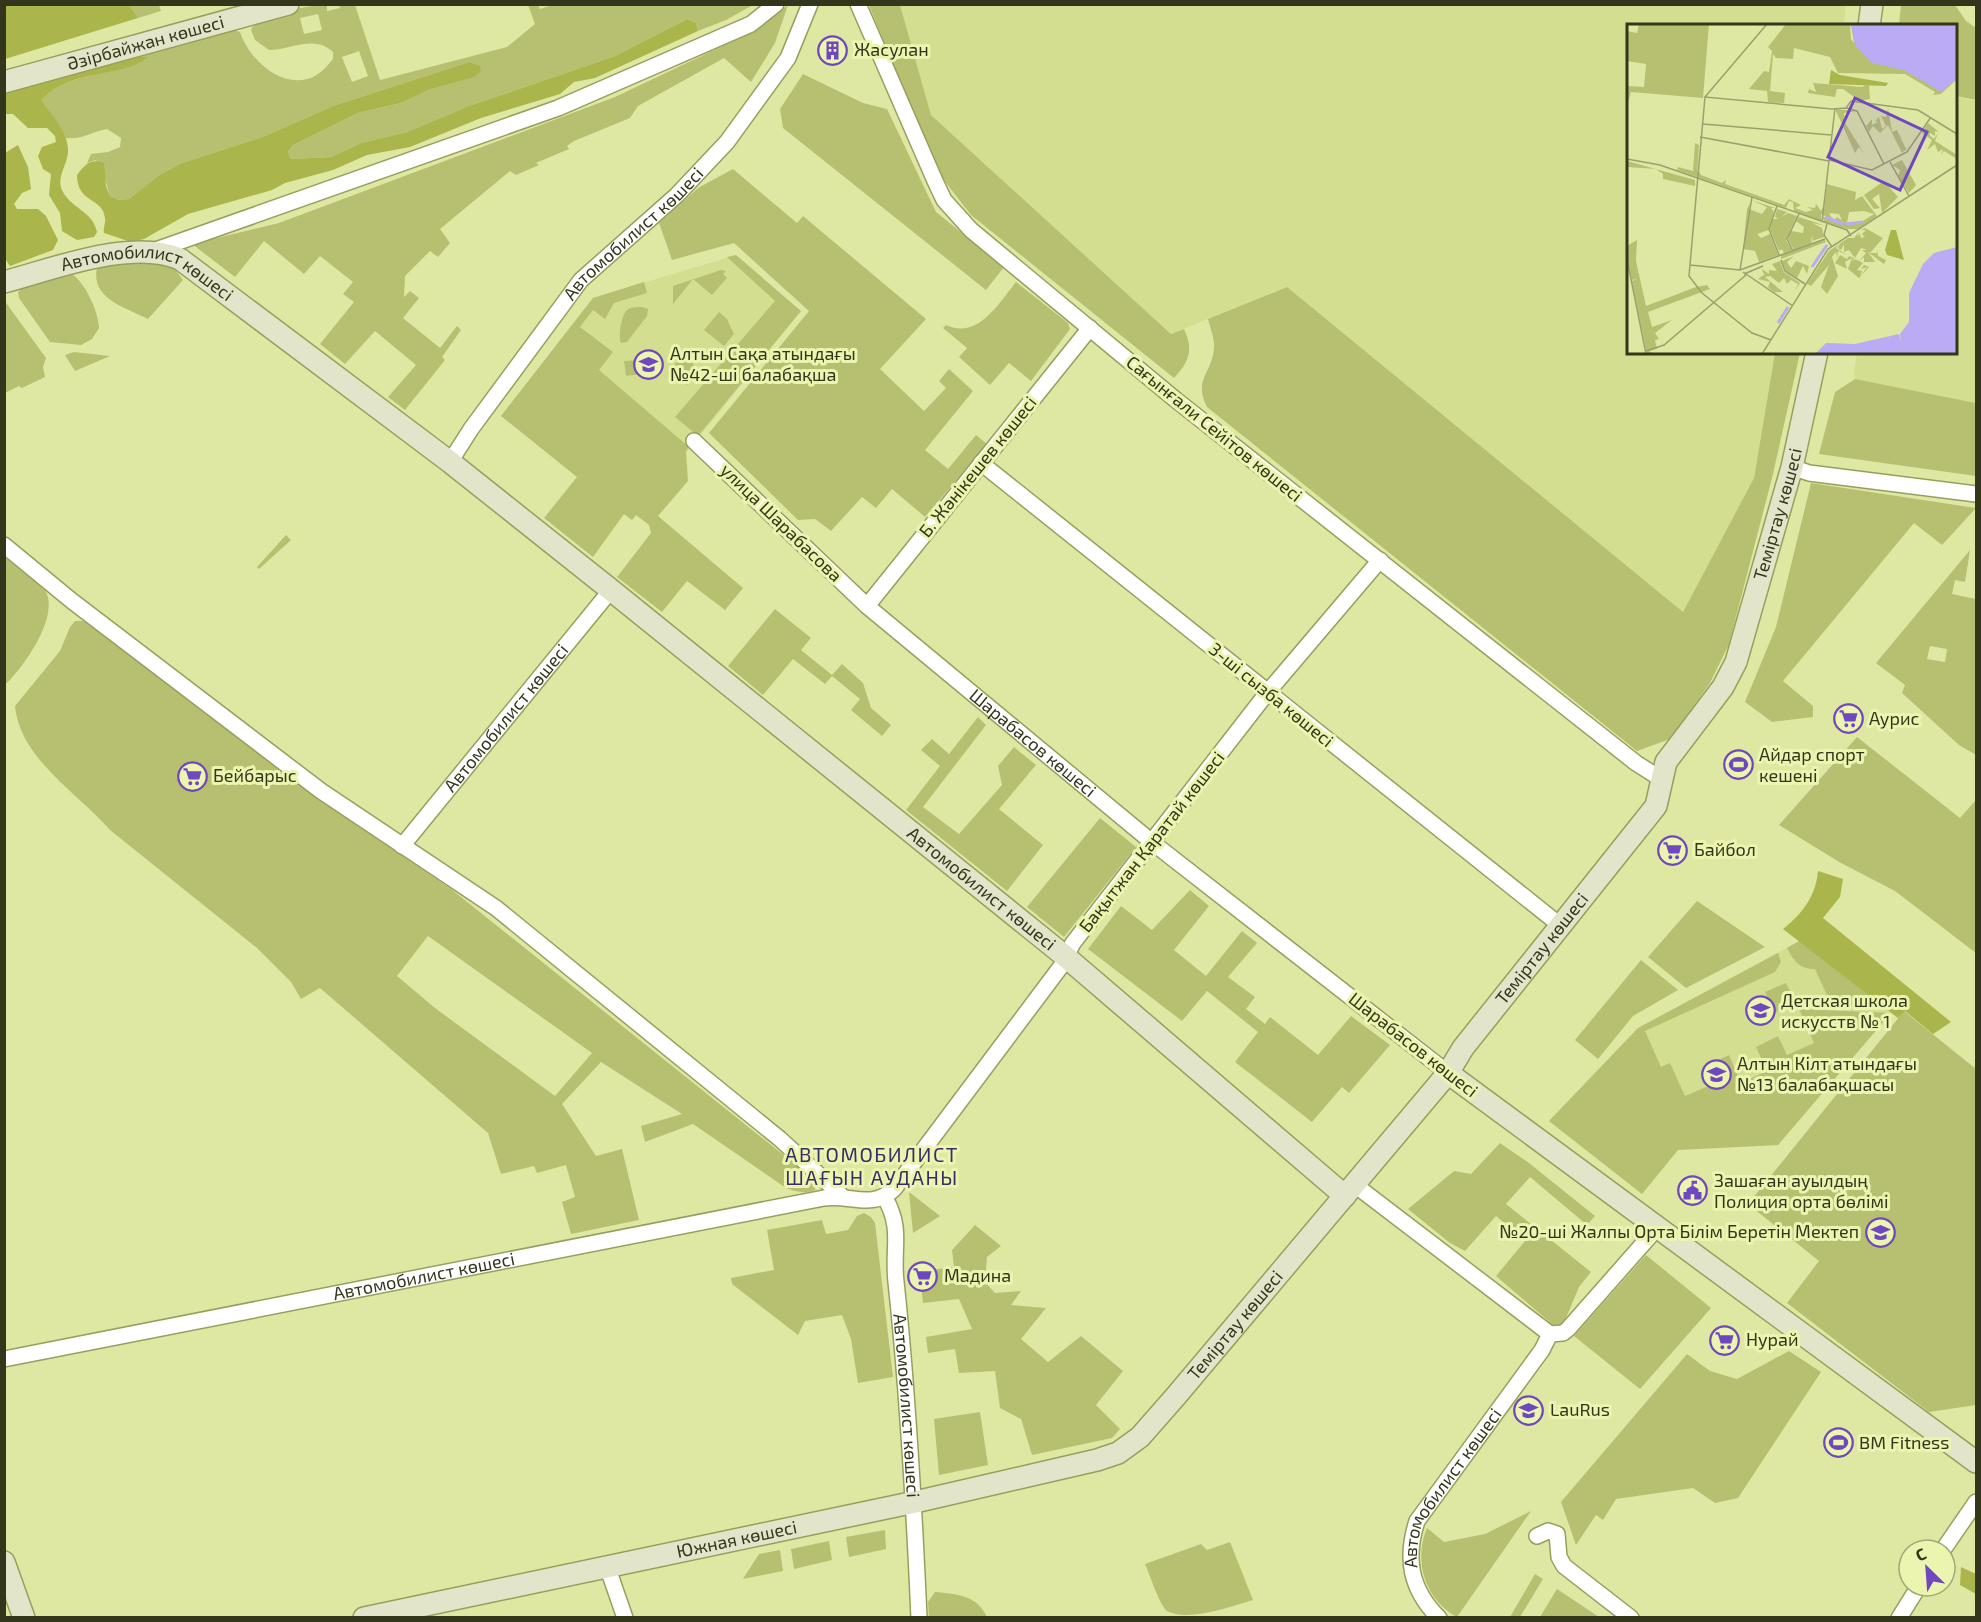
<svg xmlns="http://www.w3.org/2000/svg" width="1981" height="1622" font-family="'Exo 2',sans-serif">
<rect width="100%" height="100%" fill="#dee8a3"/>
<g fill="#d4de91">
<path d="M900,5H1846L1844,25L1628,26V352L1775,353L1754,478L1683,612L1286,287L1171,334L931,115Z"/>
<path d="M1956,97L1976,101V403L1855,379L1854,373L1857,353L1956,352Z"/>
<path d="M736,255L801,311L632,520L501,416L593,298Z"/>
<path d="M1801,940L1891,1013L1778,1145L1678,1150L1642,1194L1549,1121L1638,1028Z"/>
</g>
<g fill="#b7c071" fill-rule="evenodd">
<path d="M555,4L753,5L726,20L698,31L696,23L687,19L615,56L469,106L407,132L361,143L331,157L291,159L288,152L293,145L358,113L401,103L431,89L469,62L333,106L265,136L182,163L159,175L129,199L119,200L110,196L103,172L96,160L87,163L91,154L108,152L120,147L121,138L107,129C91,132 82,140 66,138L42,100C59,80 88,76 112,71C124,68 136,61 147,57L138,56L231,29L240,32C249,60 284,92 315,76C322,72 328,65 333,59V52C314,34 291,50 269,50L255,40L251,30C257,14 310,5 327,5V11L340,8L339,5H355L380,80L507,47L535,24L528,5H538L540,9ZM318,14L322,30L304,34L300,18ZM359,51L368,76L352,82L342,57Z"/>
<path d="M129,5H159L161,11L138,18Z"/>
<path d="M788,5L775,43L751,82L724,58L638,106L630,118L574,141L567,146L569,149L536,163L539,165L516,175L510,171L440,229L450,243L438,257L430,251L405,276L404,297L410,291L419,298L403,318L440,348L457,326L461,330L442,357L445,360L405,410L388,397L416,365L375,331L345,364L320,344L354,302L343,294L353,282L320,256L304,274L264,241L235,277L192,244L279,223L615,97L752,32Z"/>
<path d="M869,5H900L931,115L1171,334L1184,329C1194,350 1189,362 1174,378L971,215L943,179L927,149Z"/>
<path d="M1901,5H1955L1966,21L1976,28V100L1956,96V26L1899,25Z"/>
<path d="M803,74L863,103L887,109L936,212L1004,267L986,290L783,128L780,109Z"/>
<path d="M733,169L797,223L803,216L926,319L880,369L924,411L946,388L939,381L949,369L973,391L925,450L948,469L976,435L987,444L925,517L892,489L876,508L862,497L831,531L815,519L798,520L709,433L809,311L734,243L672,260L659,223L698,188Z"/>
<path d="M736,255L801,311L698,436L675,417L775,301L727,257Z"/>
<path d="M140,259L171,264L183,280L148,319C125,307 90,299 97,267Z"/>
<path d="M721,270L726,271L723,274L727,278L712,295L693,279L673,304V286Z"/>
<path d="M72,274C86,284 98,311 99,328L92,339L81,345L50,342L19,298L18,292L22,288Z"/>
<path d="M644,282L647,293L614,303L605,319L593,310L580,327L613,352L599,370L689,447L686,451L688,481L658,516L743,588L725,610L687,581L662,612L617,577L651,533L649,525L636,515L632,520L624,514L593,557L544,518L577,477L501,416L593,298Z"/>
<path d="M1016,282L1068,323L1070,329L1031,381L1009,363L990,385L959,357L967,348L943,328L946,325C978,340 999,303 1016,282Z"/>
<path d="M1287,287L1683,612L1754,478L1775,353H1800L1773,474L1729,644L1710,683L1670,739L1637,751L1207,407C1193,379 1212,374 1214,348C1215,339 1210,328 1208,319Z"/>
<path d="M4,300L46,358L43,367L45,377L22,388L19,386L5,393Z"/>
<path d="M642,307L648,309L647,316L627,342L621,343C618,336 621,316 627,310C631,307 637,307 642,307Z"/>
<path d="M719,312L727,319L734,334L724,346L704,330Z"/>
<path d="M74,352L110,356L75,371L65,355Z"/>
<path d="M684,353L691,360L698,374L688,385L668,373Z"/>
<path d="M640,360L648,366L641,374L626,376L624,361Z"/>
<path d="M1855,379L1976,403V476L1819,454L1835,392Z"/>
<path d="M1811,483L1976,508L1942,545L1914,523L1783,681L1813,706V717L1772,722L1745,702L1776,627Z"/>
<path d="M286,535L291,540L259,569L257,567Z"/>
<path d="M1970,550L1965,582L1955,580L1952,594L1976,599V755L1959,745L1902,693L1905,685L1876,663ZM1930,646L1947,649L1945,662L1927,659Z"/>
<path d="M4,554C17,565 38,577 46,592C59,618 23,668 5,685Z"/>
<path d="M775,609L811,638L801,650L832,675L842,664L863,683L871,708L891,725L882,736L851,710L860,699L832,676L825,684L793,659L763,695L728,666Z"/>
<path d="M75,621H83L96,629L357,825L451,889L811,1177L816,1185L815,1190C804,1194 797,1192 786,1188L693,1124L645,1142L641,1126L682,1114L601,1062L562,1104L596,1156L622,1149L639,1220L571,1234L562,1202L575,1197L566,1165L537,1173L534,1166L501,1174L488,1133L320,988L301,999L291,982L257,948L110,830C78,793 20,759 15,706L60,651L70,627ZM428,936L592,1053L555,1096L435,1008L397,976Z"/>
<path d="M978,717L986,725L923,807L959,834L1002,785L998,766L1014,747L1036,765L999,809L1043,845L1007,891L906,810L940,766L921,750L932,739L949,754Z"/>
<path d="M1857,737L1960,818L1976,800V953L1895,891L1841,863L1779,825Z"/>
<path d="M1100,818L1136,847L1064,937L1027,907Z"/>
<path d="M1190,890L1209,906L1174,950L1206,976L1242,931L1257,943L1228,977L1255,997L1246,1009L1265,1024L1270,1017L1318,1055L1351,1016L1390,1045L1349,1093L1342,1087L1312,1122L1235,1062L1258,1032L1207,991L1182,1021L1088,949L1121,906L1152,930Z"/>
<path d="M1697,901L1765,947L1686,988L1648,957Z"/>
<path d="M1801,940L1885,1008L1807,1005L1827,995L1815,969C1799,969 1794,961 1787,948Z"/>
<path d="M1778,953L1781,962L1775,972L1645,1031L1661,1067L1670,1063L1685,1096L1711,1085L1703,1067L1729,1055L1741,1083L1767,1071L1756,1047L1778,1036L1787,1055L1814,1043L1799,1009L1891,1013L1778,1145L1678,1150L1642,1194L1549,1121L1638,1028Z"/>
<path d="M1641,960L1678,990L1633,1016L1598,1059L1575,1040Z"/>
<path d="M1786,983L1796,1003L1774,1013L1765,992Z"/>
<path d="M1904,1011L1976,1069V1405L1929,1412L1787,1303L1819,1261L1748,1204Z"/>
<path d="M1500,1143L1529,1163L1595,1216L1587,1225L1530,1177L1506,1204L1591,1272L1579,1287L1563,1325H1553L1496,1276L1525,1241L1496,1216L1465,1251L1450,1243L1408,1209L1454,1171L1471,1174Z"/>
<path d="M909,1192L940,1216L913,1233Z"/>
<path d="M864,1213L871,1217L875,1223L893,1377L858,1383L851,1339L842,1315L805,1321L798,1335L732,1284L731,1278L774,1270L767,1230L822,1220L826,1234L848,1230L857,1216Z"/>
<path d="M975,1225L1001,1246L987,1257L985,1282L995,1293L1021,1291L1011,1305L1046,1308L1021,1339L1048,1362L1081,1336L1123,1371L1096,1405L1120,1429L1112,1438L1032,1455L1021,1419L1000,1408L995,1371L959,1373L955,1349L928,1353L926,1337L972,1329L959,1299L923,1303L921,1282L932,1281L931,1270L954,1267L952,1250Z"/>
<path d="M1646,1255L1711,1308L1640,1389L1574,1336Z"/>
<path d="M1789,1351L1821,1372L1738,1498L1715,1503L1693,1488L1616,1499L1603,1520L1596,1515L1576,1545L1561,1502L1687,1354L1710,1371L1737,1379Z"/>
<path d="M980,1412L988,1465L939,1475L934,1419Z"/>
<path d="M1531,1511L1457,1617C1425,1600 1413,1560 1427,1528L1444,1542L1485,1534Z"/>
<path d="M885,1530L886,1549L849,1557L846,1537Z"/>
<path d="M829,1541L832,1560L794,1569L791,1549Z"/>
<path d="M1230,1542L1253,1600C1230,1607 1188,1622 1167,1611C1159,1604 1150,1575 1145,1564L1201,1544L1207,1550Z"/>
<path d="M780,1550L783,1571L743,1579L759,1554Z"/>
<path d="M1535,1574L1543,1579L1520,1617H1510Z"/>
<path d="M1557,1589L1599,1617H1540Z"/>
<path d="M935,1592C957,1594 977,1595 987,1617H929L928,1602Z"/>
</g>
<g fill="#aab54b">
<path d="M5,4L129,5L138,18L5,59Z"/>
<path d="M687,19L696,23L698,31L595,78L574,82L560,94L481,118L410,147L367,155L333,170L285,183L272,190L188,214L144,239L131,242L104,233C103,227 106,223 105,218C103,197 77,204 77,175C85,165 90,158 104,163L106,186L110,196L119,200L129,199L159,175L182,163L265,136L333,106L469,62L480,66L481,71L474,77L431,89L401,103L358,113L293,145L288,152L291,159L331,157L361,143L407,132L469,106L615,56Z"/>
<path d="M138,56L148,57C123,79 71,67 42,100C51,116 67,129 68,149C69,163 56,176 62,190C70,208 93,211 97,232L94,237L77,240L62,231L60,213L49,195L51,174L43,169L38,156L42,147L56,142L55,136L47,128H28L13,114H5V92Z"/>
<path d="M18,145L28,167L31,189L22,193L14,204L17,209H38L46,216L58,240L53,250L10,266L4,257L5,153Z"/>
<path d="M1818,871L1843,879L1840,897L1823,918L1951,1022L1933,1034L1905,1011L1898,1018L1783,929C1802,914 1816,896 1818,871Z"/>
<path d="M1961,1567L1976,1574V1594L1960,1585Z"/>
</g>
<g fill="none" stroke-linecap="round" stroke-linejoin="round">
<defs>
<g id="street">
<path d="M858,4L935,181L944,200L971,230L1176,400L1636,763L1661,779"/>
<path d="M150,252L558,108L751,24L776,4"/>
<path id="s1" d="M694,441L867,606L1153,843L1448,1073"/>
<path id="s2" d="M450,462L471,429L581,280L677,195L727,142L788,58L810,4"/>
<path d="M981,463L1561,926"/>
<path d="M1792,467L1809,473L1976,494"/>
<path d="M4,545L72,601L321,791L496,908L780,1139L843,1197"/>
<path d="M867,606L1090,328"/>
<path id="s3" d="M402,846L611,590"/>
<path d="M1355,1185L1550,1334"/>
<path id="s4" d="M885,1198C903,1229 892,1249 896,1282C908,1393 914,1505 919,1618"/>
<path id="s5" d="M4,1359L824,1198C850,1194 872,1210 894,1189L1062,965L1073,943L1267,693L1380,560"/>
<path d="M1537,1536L1548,1531L1557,1534L1559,1557L1564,1566L1631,1618"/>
<path d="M1943,1550L1976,1502"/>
<path d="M607,1566L625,1618"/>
<path id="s6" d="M1439,1618C1410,1589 1405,1558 1417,1521L1542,1350L1550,1334L1563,1333L1568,1329L1657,1228"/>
<path d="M1899,1618L1919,1586"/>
</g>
<g id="secondary">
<path d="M1869,26L1872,4"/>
<path id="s7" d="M4,82L288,4"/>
<path id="s8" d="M4,282C53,269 132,238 180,259L450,462L611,590L1066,957L1345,1196"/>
<path d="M1448,1073L1976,1462"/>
<path d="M4,1562L24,1618"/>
<path id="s9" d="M364,1618L915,1502L1097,1460L1118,1453L1140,1437L1176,1396L1448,1073L1463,1048L1656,806L1666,762L1723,687L1736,662L1792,467L1817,352"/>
</g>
</defs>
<use href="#street" stroke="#979f5d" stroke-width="18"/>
<use href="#secondary" stroke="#979f5d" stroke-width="24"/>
<use href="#street" stroke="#fff" stroke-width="15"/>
<use href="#secondary" stroke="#e2e5c9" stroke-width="21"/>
</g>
<defs>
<symbol id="building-ring" viewBox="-11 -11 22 22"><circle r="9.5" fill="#ebf5b0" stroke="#6f47c0" stroke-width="1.5"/><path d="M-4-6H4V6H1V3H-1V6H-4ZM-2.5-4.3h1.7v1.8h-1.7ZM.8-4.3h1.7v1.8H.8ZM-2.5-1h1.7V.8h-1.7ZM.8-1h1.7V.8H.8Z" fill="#6f47c0"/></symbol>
<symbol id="school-ring" viewBox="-11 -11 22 22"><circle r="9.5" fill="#ebf5b0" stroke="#6f47c0" stroke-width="1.5"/><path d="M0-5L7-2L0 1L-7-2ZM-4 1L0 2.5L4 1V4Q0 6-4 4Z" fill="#6f47c0"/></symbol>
<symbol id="supermarket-ring" viewBox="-11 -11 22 22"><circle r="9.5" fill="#ebf5b0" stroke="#6f47c0" stroke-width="1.5"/><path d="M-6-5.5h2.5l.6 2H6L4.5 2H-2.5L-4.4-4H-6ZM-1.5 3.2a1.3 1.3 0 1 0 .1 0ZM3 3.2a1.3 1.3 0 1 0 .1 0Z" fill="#6f47c0"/></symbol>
<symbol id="stadium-ring" viewBox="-11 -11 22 22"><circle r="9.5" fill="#ebf5b0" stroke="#6f47c0" stroke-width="1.5"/><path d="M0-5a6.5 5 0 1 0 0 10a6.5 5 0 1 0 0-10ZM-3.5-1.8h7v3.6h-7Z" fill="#6f47c0"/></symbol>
<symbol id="civic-ring" viewBox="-11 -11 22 22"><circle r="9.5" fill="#ebf5b0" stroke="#6f47c0" stroke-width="1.5"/><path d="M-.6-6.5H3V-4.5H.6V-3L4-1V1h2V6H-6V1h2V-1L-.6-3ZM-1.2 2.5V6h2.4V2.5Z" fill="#6f47c0"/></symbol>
</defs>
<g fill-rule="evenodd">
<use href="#building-ring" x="816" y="34" width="33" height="33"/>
<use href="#school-ring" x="632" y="348" width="33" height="33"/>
<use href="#supermarket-ring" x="1832" y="702" width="33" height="33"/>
<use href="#stadium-ring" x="1722" y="748" width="33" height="33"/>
<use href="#supermarket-ring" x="176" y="760" width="33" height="33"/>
<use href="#supermarket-ring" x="1656" y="834" width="33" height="33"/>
<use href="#school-ring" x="1744" y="994" width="33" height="33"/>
<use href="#school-ring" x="1700" y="1058" width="33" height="33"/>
<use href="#civic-ring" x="1676" y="1174" width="33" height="33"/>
<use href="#school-ring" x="1864" y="1216" width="33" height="33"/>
<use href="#supermarket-ring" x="906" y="1260" width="33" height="33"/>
<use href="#supermarket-ring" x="1708" y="1324" width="33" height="33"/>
<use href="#school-ring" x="1512" y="1394" width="33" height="33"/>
<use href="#stadium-ring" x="1822" y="1426" width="33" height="33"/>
</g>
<g text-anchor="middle" stroke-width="6" stroke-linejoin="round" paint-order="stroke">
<g font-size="18" fill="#33361b" stroke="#ebf5b0">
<text dy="6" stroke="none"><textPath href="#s7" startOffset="147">Әзірбайжан көшесі</textPath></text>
<text dy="6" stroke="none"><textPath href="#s2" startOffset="294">Автомобилист көшесі</textPath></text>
<text dy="6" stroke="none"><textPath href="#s8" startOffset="152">Автомобилист көшесі</textPath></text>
<text transform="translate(1214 429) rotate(39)" y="6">Сағынғали Сейітов көшесі</text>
<text transform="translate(978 467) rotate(-51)" y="6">Б. Жәнікешев көшесі</text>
<text dy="6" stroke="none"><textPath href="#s9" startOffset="1936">Теміртау көшесі</textPath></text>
<text transform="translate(781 523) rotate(44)" y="6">улица Шарабасова</text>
<text transform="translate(1271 695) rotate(39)" y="6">3-ші сызба көшесі</text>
<text dy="6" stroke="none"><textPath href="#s3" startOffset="165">Автомобилист көшесі</textPath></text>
<text dy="6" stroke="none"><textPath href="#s1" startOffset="454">Шарабасов көшесі</textPath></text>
<text transform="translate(1152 842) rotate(-52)" y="6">Бақытжан Қаратай көшесі</text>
<text dy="6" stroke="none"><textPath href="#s8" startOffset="1200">Автомобилист көшесі</textPath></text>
<text dy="6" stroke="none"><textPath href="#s9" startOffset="1432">Теміртау көшесі</textPath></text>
<text transform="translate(1413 1045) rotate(38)" y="6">Шарабасов көшесі</text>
<text dy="6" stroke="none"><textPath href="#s5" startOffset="428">Автомобилист көшесі</textPath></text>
<text dy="6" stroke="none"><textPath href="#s9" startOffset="946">Теміртау көшесі</textPath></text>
<text dy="6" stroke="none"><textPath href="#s4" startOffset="210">Автомобилист көшесі</textPath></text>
<text dy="6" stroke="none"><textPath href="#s6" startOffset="150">Автомобилист көшесі</textPath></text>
<text dy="6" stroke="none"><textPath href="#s9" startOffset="381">Южная көшесі</textPath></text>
</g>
<g font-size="18" fill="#33361b" stroke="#ebf5b0" text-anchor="start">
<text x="854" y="56">Жасулан</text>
<text x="670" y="360">Алтын Сақа атындағы<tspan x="670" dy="21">№42-ші балабақша</tspan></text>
<text x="1869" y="725">Аурис</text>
<text x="1759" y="761">Айдар спорт<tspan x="1759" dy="21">кешені</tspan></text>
<text x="213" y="782">Бейбарыс</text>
<text x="1694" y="856">Байбол</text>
<text x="1781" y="1007">Детская школа<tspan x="1781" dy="21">искусств № 1</tspan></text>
<text x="1737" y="1070">Алтын Кілт атындағы<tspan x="1737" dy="21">№13 балабақшасы</tspan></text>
<text x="1714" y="1187">Зашаған ауылдың<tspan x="1714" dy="21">Полиция орта бөлімі</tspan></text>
<text x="1859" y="1238" text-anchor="end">№20-ші Жалпы Орта Білім Беретін Мектеп</text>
<text x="944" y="1282">Мадина</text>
<text x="1746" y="1346">Нурай</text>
<text x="1550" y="1416">LauRus</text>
<text x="1859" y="1449">BM Fitness</text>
</g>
<g font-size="20" letter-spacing="1.5" fill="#3d2b66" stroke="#ebf5b0">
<text x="872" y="1162">АВТОМОБИЛИСТ<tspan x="872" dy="23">ШАҒЫН АУДАНЫ</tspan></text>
</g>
</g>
<g transform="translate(1627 24)">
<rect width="330" height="330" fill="#dee8a3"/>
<path d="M12,0H82L76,74L4,68L0,82V62L17,63L19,40L0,37V7L10,9ZM159,0H223L224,15L227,19L224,0H330V55L314,70L306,71L308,68L278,50L211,49L203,33L167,24L166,35L149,34L146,30L143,67L158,69L157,79L141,78L140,67L122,65L137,47L142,48L145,27L141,23ZM186,59L235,63L242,59L243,75L233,77L216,65H210L208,73L181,69L182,65L189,68ZM261,84L265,108L270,106L279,125L284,121L275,129L261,101L253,109L246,102L242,108L239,102L245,95V101L251,98L248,97L252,93L255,105L259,102L254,92L259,93ZM208,85L230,87L217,89L218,99L238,131L232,123L228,129ZM301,99L312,108L308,107V112L303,109V112L307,115L311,109L308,117L330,131V135L317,127L314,131L316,125L311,128L308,120L300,126L305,116L295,109ZM68,119L72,121L70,151L71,145L74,151L95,159L99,156L98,160L157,181L162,175L174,181L168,184L179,188L186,186L180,183L188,184L189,180L194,187L197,181V186L200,160L229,168L228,176L235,172L250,192L231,205H221L197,198L196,193L212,199L208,197L209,193L215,196L212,190L202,189L206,196L194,190V197L167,187L166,178L162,177L159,184L50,146L51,143L66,147ZM237,187L247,190L236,197L220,199L222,188ZM275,136L289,161L282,169L271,152L273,146L265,141ZM0,137L68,156V162L36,155V150L29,145L0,143ZM257,157L271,173L255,189L252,170L245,175L253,184L247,185L237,171ZM124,176L148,184H144L147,188L142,206L130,210L134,214L143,210L151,231L132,238L128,227L116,225L120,185L123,179L122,185L135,190L140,183ZM150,185L160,188L154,193L161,189L170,192L159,216L165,226L157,229L155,225L152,227L143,205L146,195H151L148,193ZM172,193L199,202L185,199L195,204L197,213L185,217L186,211L184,216L185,219L167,226L197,215L199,218L154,235V231L167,226L161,215L164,207L176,209L177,203L169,197ZM238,204L256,214L243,229H250V225L251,232L259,236L257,240L241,228L248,238H237V233L232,237L239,229L235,226H240L234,224L228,234L222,226L217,228V220L214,226L211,224L213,219L209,224L220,231L211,227L210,234L209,228L205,233L211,252L200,270L194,263L202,241L184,262L180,260L202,227L221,214H227L233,207L230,213L233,210L234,214L238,213L235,210L239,206H234ZM10,216L9,237L19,282L69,263L80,261L83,265L21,288L25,303L45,296L28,309L32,315L28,316L30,325L22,327L27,330H20L5,257L10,255L5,256L0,232V222ZM213,231L220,235L222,232L227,234L225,238L228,235L236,239L230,246L235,247L233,253L240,243L234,245L237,241L242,243L232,254L221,245L225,234L218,238L220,245L208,239ZM167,232L160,238L164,244L169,237L182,242L180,250L176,242L170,254L159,247L155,237ZM153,237L157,248L173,259L168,267L171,260L164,256L160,260L157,254L152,259L143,252L138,253L156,268H147L141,263L143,258L131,255L138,250L136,249L135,245L142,250V246L150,247L145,240Z" fill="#b7c071" fill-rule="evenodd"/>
<path d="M204,46L213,51L261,59L259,62L202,60ZM264,206H269L277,236L260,231L258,226Z" fill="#aab54b"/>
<path d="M224,0H330V55L314,68L277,46L245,39L228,21ZM330,223V330H188L199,319L228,320L272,310L274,318L273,310L282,298V269L296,240L307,229Z" fill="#bbaaf4"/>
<path fill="none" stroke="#bbaaf4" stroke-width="3" d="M198,193L216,200M218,200L237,198M185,243L200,221M151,299L161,283"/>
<path fill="none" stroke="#9aa16d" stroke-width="1.5" d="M78,73L140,0M219,84L230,87L257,140M76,100L204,111M73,113L202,137M0,135L33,141L220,206L224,212M202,136L245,146L280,128L304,93M263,138L282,172M150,182L142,205L152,231M195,198L208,84M200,200L197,211L205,223M166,227L160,215L172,190M0,235L19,330M154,236L158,247L178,260M63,241L113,246M113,246L198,215M113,246L125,173M116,248L166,282M117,250L136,242M144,316L125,309L75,269L62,252L78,73L205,85L219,84L224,77L291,86L330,110M19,327L37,321L119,251M135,330L201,225L330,141"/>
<path fill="#6f47c0" fill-opacity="0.15" stroke="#6f47c0" stroke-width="3" d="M228,74L300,108L273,166L201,133Z"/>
<rect width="330" height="330" fill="none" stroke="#33361b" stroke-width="3"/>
</g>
<rect width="1981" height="1622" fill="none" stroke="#33361b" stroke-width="12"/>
<g transform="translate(1927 1568) rotate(335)"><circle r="28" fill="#ebf5b0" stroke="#a1a974" stroke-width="1.5"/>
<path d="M0-4.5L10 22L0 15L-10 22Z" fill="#6f47c0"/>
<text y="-9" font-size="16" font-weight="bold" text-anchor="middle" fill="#33361b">С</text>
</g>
</svg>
